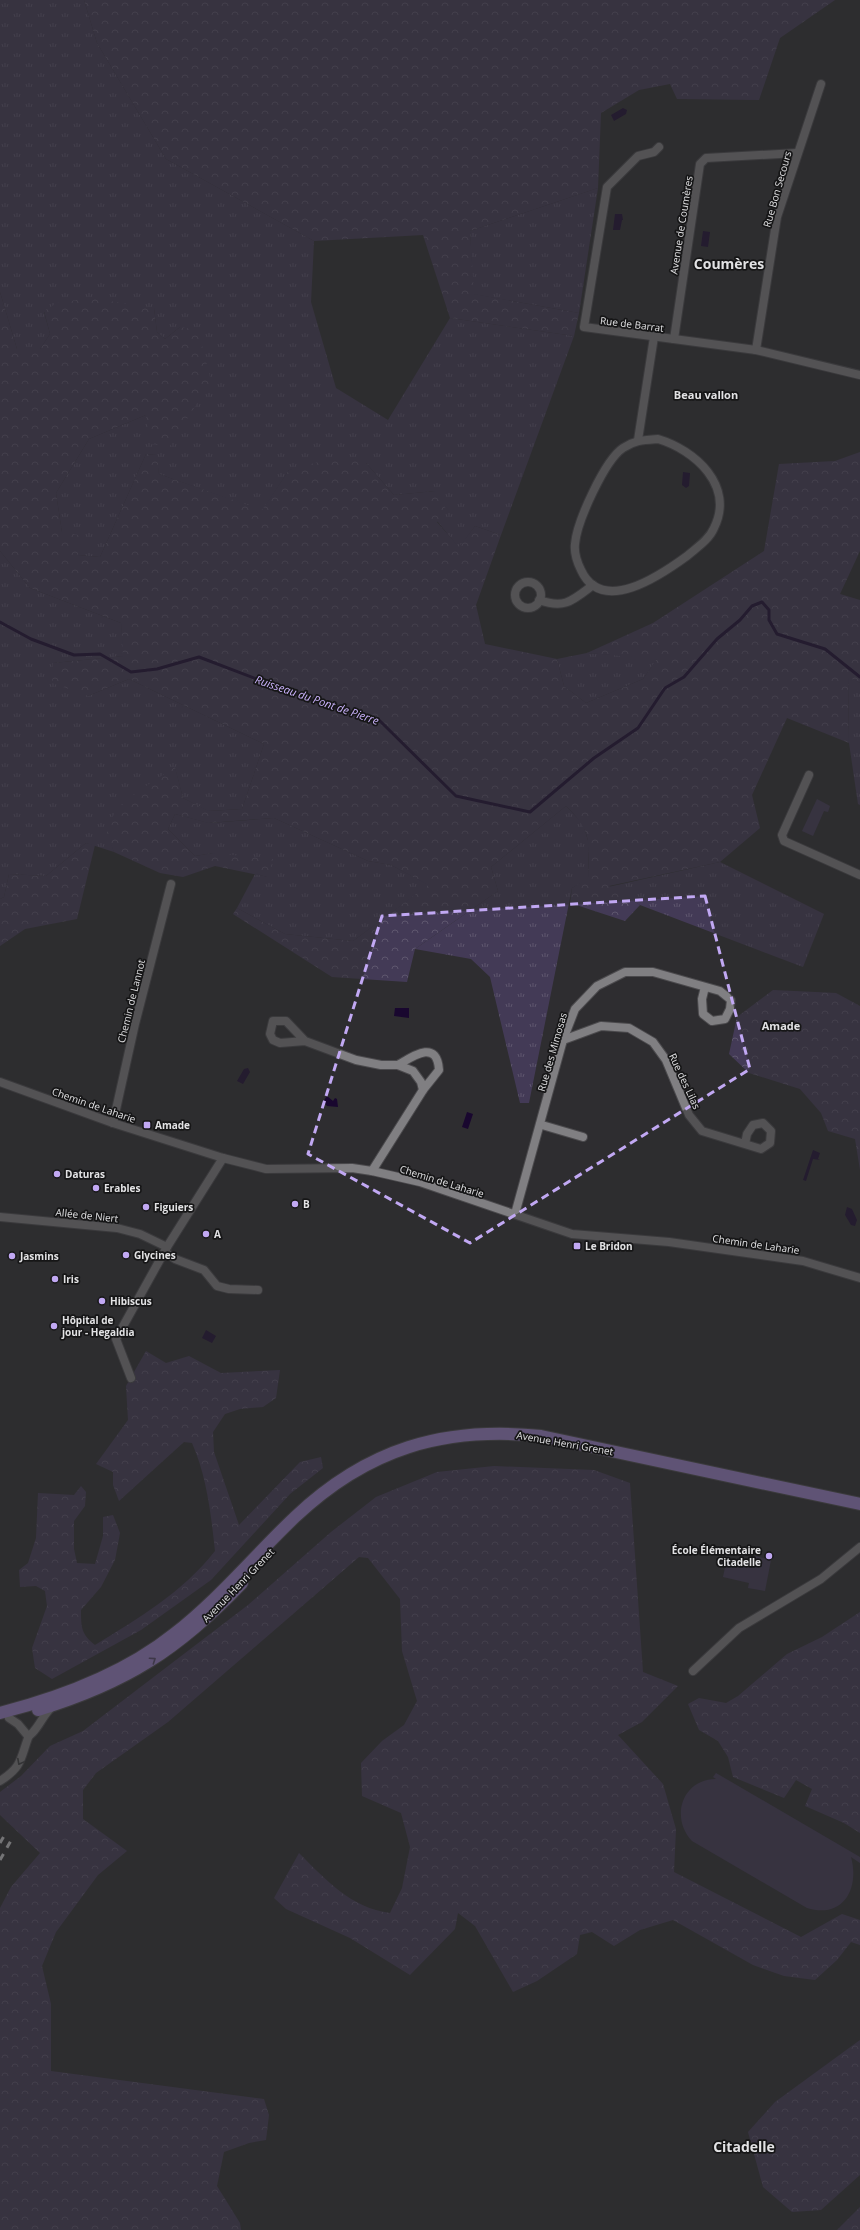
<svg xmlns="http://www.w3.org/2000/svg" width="860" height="2230" font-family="'Open Sans',sans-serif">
<defs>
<pattern id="grass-tufts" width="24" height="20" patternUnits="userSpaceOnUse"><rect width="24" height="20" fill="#433a56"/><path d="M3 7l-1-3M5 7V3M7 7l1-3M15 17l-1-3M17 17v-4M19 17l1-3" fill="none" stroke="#5e566e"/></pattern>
<pattern id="forest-crowns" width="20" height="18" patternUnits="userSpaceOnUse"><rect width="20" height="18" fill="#433a56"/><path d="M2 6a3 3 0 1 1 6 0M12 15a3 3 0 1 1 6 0" fill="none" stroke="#5e566e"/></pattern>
</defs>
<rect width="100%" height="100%" fill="#2e2d30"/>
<g fill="url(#grass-tufts)">
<path d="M0,0H84L97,43L166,159L314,241L311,302L336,388L388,420L450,318L574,336L501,535L475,526L459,548L437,521L435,491L394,495L366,463L289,470L262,511L159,474L156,455L146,454L100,557L78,555L62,532L56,493L89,439L146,415L180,327L165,339L157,332L154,308L44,312L50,334L40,349H17L0,292Z"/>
<path d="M598,188L579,313L473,294L470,231Z"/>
<path d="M0,551L30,588L121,623L124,656L53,663L88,696L129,679L264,744L242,809L208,811L183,798L175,768L107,832L114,852L86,843L46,876L9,874L4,897L0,899Z"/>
<path d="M587,653L658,658L643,679L586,703L564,686L557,659Z"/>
<path d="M848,676L860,683V805L858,804L849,743Z"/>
<path d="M566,806L583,824L589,844L588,879L572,888L529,1103H520L490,977L471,959L415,949L498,891L491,867Z"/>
<path d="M175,814L209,823L274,818L368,861L391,865L429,885L353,941L285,934L237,908L255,874L268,877L213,853L195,856L168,829Z"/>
<path d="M720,862L824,914L803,967L640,905L608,887Z"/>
</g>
<g fill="url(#forest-crowns)">
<path d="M84,0H835L780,38L759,100L677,99L670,84L639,90L601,113L598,188L470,231L474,294L579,313L574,336L450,318L423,235L314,241L166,159L97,43Z"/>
<path d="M0,292L17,349H40L50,334L44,311L57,303L90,298L154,308L157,332L165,339L180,327L198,330L211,381L170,446L150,444L146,415L89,439L56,493L62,532L84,536L78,555L100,557L146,454L157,455L159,474L262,510L289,470L341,456L366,463L394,495L435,491L448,512L437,522L459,547L475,526L501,535L476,605L485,644L557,659L564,686L586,703L643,679L657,659L587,653L653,623L764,551L779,464L835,461L860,452V551L840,594L860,600V683L848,677L849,743L787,718L752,795L760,828L720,862L609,886L640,905L625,921L570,903L572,888L588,878C589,843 593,832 566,806L491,867L498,891L415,949L407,982L332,977L233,914L237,908L285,934L353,941L428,885L391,865L368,861L274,818L208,823L175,814L168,829L195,856L213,853L273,859L268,877L215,866L183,877L160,873L114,852C112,847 107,837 107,832C110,804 155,781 175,767L183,798L209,811L242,809L264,744L129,679L88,696L52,683L53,663L123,656L121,623L30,588L0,551Z"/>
<path d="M86,843L95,845L77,919L25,929L0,946V899L4,897L9,874L46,876Z"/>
<path d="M773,990L836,993L860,1006V1170L855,1139L828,1131L821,1113L800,1089L749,1073L729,1054L737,1017Z"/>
<path d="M146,1351L166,1363L189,1356L221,1373L280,1370L276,1398L263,1407L240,1409L225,1414L213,1432L214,1452L239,1525L300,1462L321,1457L323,1468L290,1494L211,1580L141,1630L52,1679L35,1668L32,1648L47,1606L45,1591L36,1586L20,1587L19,1570L28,1563L36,1538L38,1493L74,1495L81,1486L86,1492L85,1506L74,1521V1549L77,1563L95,1564L103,1536V1517L113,1515L120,1533L115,1560L101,1587L81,1610C81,1627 81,1634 95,1645C139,1618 183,1592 215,1551C211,1514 207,1477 192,1443L184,1442L119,1501L113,1485V1472L96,1464L128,1420L126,1386Z"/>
<path d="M494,1466L594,1470L630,1483L643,1672L678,1686L642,1722L618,1735L663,1784L676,1829L674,1872L801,1937L842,1914L860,1920V1945L851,1942L837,1960L815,1980L784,1976L753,1965L673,1920L640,1930L614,1946L592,1932L580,1935L577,1954L537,1981L513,1992L475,1926L458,1913L455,1929L410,1975L350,1938L286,1909L274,1898L299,1853C326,1880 351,1908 390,1913L402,1888L410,1847L401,1813L362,1796L361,1763L382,1741L404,1725L417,1701L402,1651L400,1599L368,1558L359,1557L168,1722L96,1773L83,1790V1819L127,1851L98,1875L56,1932L42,1966L51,2004V2071L264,2099L269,2115L266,2140L249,2143L224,2152L217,2186L240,2223L241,2230H0V1908L11,1887L40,1853L0,1815V1792L21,1776L50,1746L83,1731L248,1605L331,1532L376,1497L437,1472Z"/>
<path d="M860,1612V1833L844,1823L805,1806L812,1789L796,1780L784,1798L733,1777L728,1757L718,1741L699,1730L688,1704L699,1698L726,1703L738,1696L787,1654L822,1637Z"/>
<path d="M860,2040V2175L821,2210L792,2212L763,2187L748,2132L775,2102Z"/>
<path d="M860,2207V2230H837Z"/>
</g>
<g fill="#433a56">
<path d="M817,799L830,806L828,812L824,811L813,836L802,831Z"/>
<path d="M755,1556L771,1560L765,1591L748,1588L749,1583L723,1577L727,1558L753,1563Z"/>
<path d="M716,1773L860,1857V1863L851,1857C860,1890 842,1919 807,1908L692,1841C670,1818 682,1779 716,1779L713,1777Z"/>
</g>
<g fill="#19072f">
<path d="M623,108L627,110L626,114L614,121L611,115Z"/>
<path d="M615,214H622L623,220H622L620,230H613Z"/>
<path d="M703,231L710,232L708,247L701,246Z"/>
<path d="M683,472L690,473L689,486L686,488L682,485Z"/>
<path d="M395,1008H409V1018L394,1016Z"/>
<path d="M248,1068L250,1072L243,1084L237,1081L244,1069Z"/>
<path d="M327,1096L333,1101L335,1098L337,1099L338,1107L327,1106L323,1101Z"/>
<path d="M467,1112L473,1114L468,1129L462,1127Z"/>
<path d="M813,1150L820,1153L818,1159L820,1160L813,1159L806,1181L803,1180Z"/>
<path d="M847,1207L852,1209L857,1220L855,1226L851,1225L845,1215Z"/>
<path d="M206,1330L216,1336L212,1343L202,1338Z"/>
</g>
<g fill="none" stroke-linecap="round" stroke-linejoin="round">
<path stroke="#19072f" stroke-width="3" d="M0,622L31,639L74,655L100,654L131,672L157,669L199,657L317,702L380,721L456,796L530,812L594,758L638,728L665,688L684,677L717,639L740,620L752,606L762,602L769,610V620L777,634L825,649L860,677"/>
<defs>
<g id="street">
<path d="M659,147L654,152L638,156L607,187L584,327L756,350L860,375"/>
<path d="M674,339L700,164L706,158L797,153"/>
<path d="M756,350L777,217L821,84"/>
<path d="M658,439C695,450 735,486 714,528C709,540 696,548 687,556C661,575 602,616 581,570C577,562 574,553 575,544C577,521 605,460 623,448C635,440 644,440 658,439Z"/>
<path d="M638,440L654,337"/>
<circle cx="528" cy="595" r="13"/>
<path d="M539,600C565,609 572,601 593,585"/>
<path d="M809,775L782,835L784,841L860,875"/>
<path d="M563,1040L601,1026L629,1028L653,1042L666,1060L689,1115L702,1131L761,1149L770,1143L771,1131L763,1123L753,1125L747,1134L745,1144"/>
<path d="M305,1041L286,1021H273L270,1034L273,1040L280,1043L305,1041L356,1060L381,1065H398L413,1071L421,1082L423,1090L372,1171"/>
<path d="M398,1065C413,1056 437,1039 439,1070L423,1090"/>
<path d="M0,1082L113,1123L223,1158L266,1169L352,1168L372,1171L420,1182L572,1234L669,1242L803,1261L860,1278"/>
<path d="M113,1123L135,1024L171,884"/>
<path d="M542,1125L583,1137"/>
<path d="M515,1214L563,1040L575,1009L597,986L625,972H653L720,991L731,1000L730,1009L725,1019L712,1021L703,1014L702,999L705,987"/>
<path d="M0,1217L117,1228L140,1234L167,1247"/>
<path d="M165,1252L175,1259L204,1270L217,1286L229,1289L258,1290"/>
<path d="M131,1378L116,1339L167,1247L223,1158"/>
<path d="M693,1671L739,1628L821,1579L860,1547"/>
<path d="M9,1718L18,1724L28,1736"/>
<path d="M0,1781C22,1767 20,1760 28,1738C29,1735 32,1734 34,1731C41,1723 44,1714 52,1707"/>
</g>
<g id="primary">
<path d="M38,1710C126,1683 178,1650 242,1583"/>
<path d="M0,1713C62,1697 124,1674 174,1634C219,1599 254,1556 295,1517C367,1449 443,1426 541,1436L860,1504"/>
</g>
</defs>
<use href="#street" stroke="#4b4a4d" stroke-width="10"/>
<use href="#primary" stroke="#4b4a4d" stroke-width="14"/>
<use href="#street" stroke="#807f82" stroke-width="8"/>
<use href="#primary" stroke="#9c80ca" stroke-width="12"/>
<g stroke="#cbcbcd" stroke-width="3" stroke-dasharray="7 7" stroke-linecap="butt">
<path d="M0,1843L4,1836"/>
<path d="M0,1860L13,1837"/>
</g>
</g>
<defs><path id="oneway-chevron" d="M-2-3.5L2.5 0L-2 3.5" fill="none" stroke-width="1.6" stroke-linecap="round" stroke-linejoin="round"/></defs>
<use stroke="#524668" href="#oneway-chevron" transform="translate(153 1660) rotate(-34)"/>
<use stroke="#3b3b3c" href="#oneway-chevron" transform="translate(20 1762) rotate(118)"/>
<path d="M0 0H860V2230H0ZM705,896L750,1069L470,1243L308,1154L382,916Z" fill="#2e2d30" fill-opacity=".55" fill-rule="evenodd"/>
<path fill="none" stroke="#c1a8f3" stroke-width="3" stroke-dasharray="8 5" stroke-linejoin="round" d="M705,896L750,1069L470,1243L308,1154L382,916Z"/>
<g fill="#c1a8f3" stroke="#161617" stroke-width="1.5">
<rect x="143" y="1121" width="8" height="8" rx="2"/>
<circle cx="57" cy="1174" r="4"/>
<circle cx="96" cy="1188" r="4"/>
<circle cx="295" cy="1204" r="4"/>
<circle cx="146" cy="1207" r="4"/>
<circle cx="206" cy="1234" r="4"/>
<rect x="573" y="1242" width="8" height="8" rx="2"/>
<circle cx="126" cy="1255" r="4"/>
<circle cx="12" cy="1256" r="4"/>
<circle cx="55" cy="1279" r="4"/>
<circle cx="102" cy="1301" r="4"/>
<circle cx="54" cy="1326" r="4"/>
<circle cx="769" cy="1556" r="4"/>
</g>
<g text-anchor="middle" stroke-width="3.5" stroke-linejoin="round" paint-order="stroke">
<g font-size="10" fill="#e2e2e4" stroke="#161617">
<text transform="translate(777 189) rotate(-74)" y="4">Rue Bon Secours</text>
<text transform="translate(681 225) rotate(-81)" y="4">Avenue de Coumères</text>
<text transform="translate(632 324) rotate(7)" y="4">Rue de Barrat</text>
<text transform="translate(131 1001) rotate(-76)" y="4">Chemin de Lannot</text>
<text transform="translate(552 1052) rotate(-74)" y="4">Rue des Mimosas</text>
<text transform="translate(685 1081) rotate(65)" y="4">Rue des Lilas</text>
<text transform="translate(94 1105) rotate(19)" y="4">Chemin de Laharie</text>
<text transform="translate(442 1181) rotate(17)" y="4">Chemin de Laharie</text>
<text transform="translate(87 1215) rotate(6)" y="4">Allée de Niert</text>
<text transform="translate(756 1244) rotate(8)" y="4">Chemin de Laharie</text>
<text transform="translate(565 1443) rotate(10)" y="4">Avenue Henri Grenet</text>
<text transform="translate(238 1585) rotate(-46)" y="4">Avenue Henri Grenet</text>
</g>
<g font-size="10" font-weight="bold" fill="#e2e2e4" stroke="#161617" text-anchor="start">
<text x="155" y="1129">Amade</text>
<text x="65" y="1178">Daturas</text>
<text x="104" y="1192">Erables</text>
<text x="303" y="1208">B</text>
<text x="154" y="1211">Figuiers</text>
<text x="214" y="1238">A</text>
<text x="585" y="1250">Le Bridon</text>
<text x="134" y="1259">Glycines</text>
<text x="20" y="1260">Jasmins</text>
<text x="63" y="1283">Iris</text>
<text x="110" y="1305">Hibiscus</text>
<text x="62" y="1324">Hôpital de<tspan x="62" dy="12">jour - Hegaldia</tspan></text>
<text x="761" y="1554" text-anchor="end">École Élémentaire<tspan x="761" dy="12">Citadelle</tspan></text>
</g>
<g font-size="11" font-weight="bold" fill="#e2e2e4" stroke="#161617">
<text x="706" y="399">Beau vallon</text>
<text x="781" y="1030">Amade</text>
</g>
<g font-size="11" font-style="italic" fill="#ccb4fe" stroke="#161617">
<text transform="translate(317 700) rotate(19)" y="4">Ruisseau du Pont de Pierre</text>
</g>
<g font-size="14" font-weight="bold" fill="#e2e2e4" stroke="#161617">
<text x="729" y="269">Coumères</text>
<text x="744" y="2152">Citadelle</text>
</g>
</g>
</svg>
